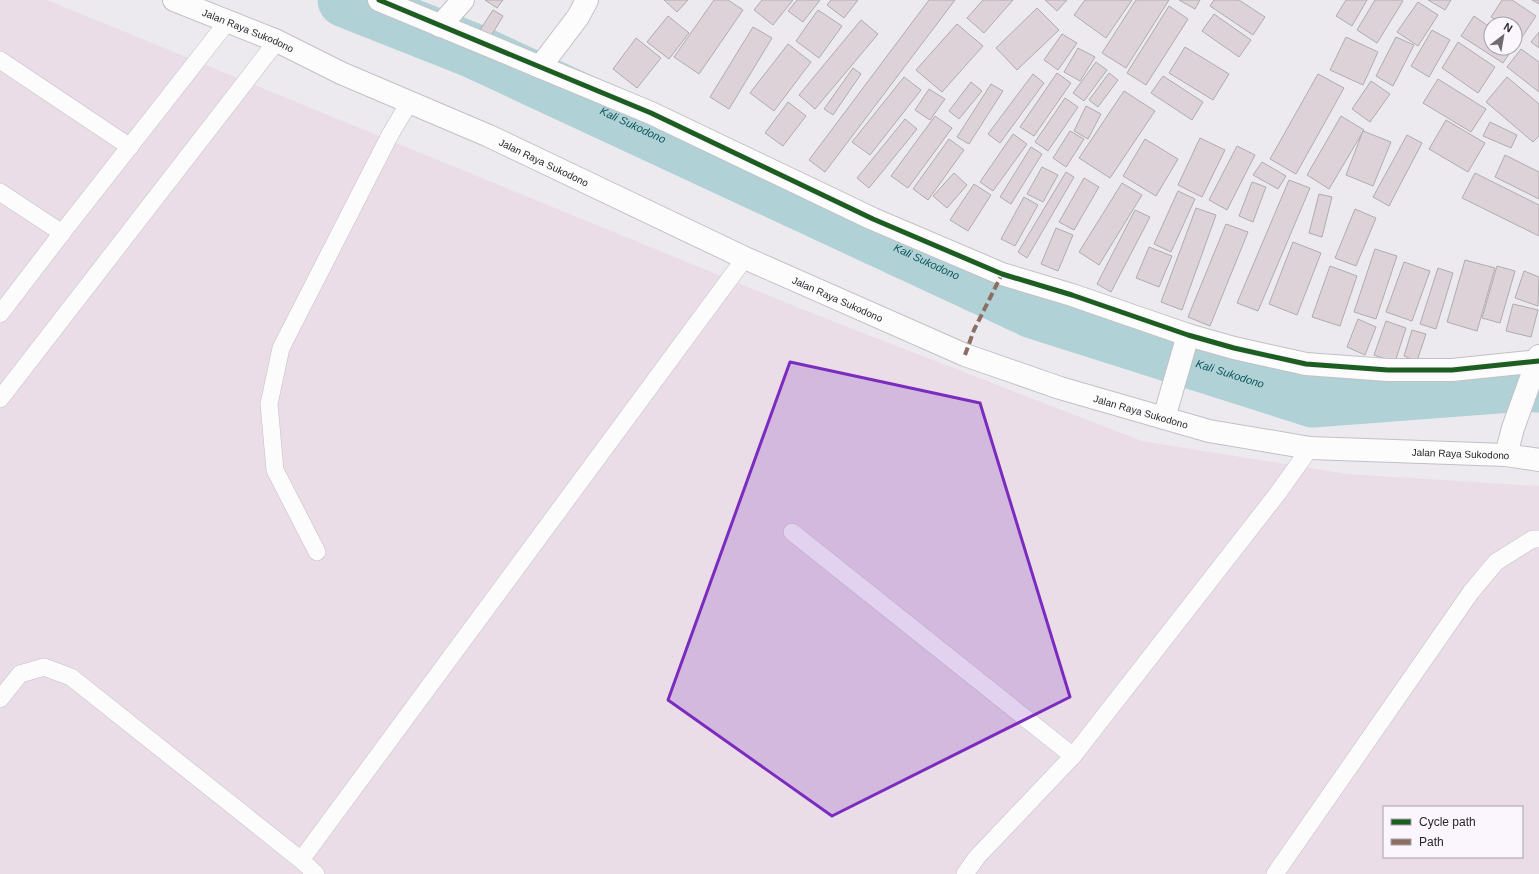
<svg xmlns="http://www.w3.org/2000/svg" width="1539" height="874" font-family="Helvetica,sans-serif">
<rect width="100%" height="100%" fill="#edeaef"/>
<path fill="#eadde7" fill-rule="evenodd" d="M0,0H47L804,310L1142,441L1347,474L1539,486V874H0ZM1384,807H1522V857H1384Z"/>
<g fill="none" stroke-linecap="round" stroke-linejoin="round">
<path stroke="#b0d2d6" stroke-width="55" id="s1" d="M345,0L474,51L1033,311L1313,400L1526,384L1539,385"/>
</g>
<g fill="#dcd2d7" stroke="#afacaf">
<path d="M485,0H503L497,8Z"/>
<path d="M664,0H688L677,12Z"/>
<path d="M714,0H728L743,10L699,74L674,57Z"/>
<path d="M762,0H793L773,25L754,10Z"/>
<path d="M797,0H820L803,22L788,11Z"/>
<path d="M831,0H858L844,18L827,5Z"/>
<path d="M929,0H955L825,172L809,160Z"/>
<path d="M983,0H1013L984,33L967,18Z"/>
<path d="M1045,0H1067L1057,11Z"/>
<path d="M1085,0H1132L1106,38L1074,15Z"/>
<path d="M1136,0H1169L1126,68L1102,53Z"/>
<path d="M1179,0H1200L1195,9Z"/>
<path d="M1214,0H1239L1265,17L1253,35L1210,6Z"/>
<path d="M1346,0H1367L1352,26L1336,16Z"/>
<path d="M1375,0H1401L1403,1L1377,43L1357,30Z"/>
<path d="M1428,0H1451L1445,10Z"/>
<path d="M1502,0H1512L1536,16L1522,37L1515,33V24H1502L1491,17Z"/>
<path d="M1532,0H1539V4Z"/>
<path d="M1418,2L1438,15L1418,46L1397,32Z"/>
<path d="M1169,6L1188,19L1146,85L1127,73Z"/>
<path d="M1037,8L1059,30L1017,70L996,48Z"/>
<path d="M493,10L503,16L491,36L480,30Z"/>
<path d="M818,10L842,26L819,58L796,41Z"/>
<path d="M1214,14L1251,40L1239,57L1202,31Z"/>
<path d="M668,16L689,33L669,59L647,42Z"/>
<path d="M1474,16L1491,28V48H1513L1503,63L1461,36Z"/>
<path d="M861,20L878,34L815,109L799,95Z"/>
<path d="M957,24L983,46L942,92L916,70Z"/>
<path d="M753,27L772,38L729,109L710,97Z"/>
<path d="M1432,30L1450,40L1429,77L1411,66Z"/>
<path d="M1539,32V48L1531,42Z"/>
<path d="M1062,34L1077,43L1058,70L1044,60Z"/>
<path d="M1346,37L1378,52L1363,85L1330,70Z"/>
<path d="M1396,37L1414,45L1393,86L1376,76Z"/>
<path d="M636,38L661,58L637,88L613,69Z"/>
<path d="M1458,42L1495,67L1478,93L1442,68Z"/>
<path d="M788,44L811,62L774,111L750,93Z"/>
<path d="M1185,47L1229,74L1213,100L1169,73Z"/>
<path d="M1078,48L1095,57L1080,81L1064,72Z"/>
<path d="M1521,49L1539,62V92L1507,67Z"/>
<path d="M1096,62L1107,70L1084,101L1073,93Z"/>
<path d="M853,68L861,74L833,115L824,109Z"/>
<path d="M1057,73L1071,83L1034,136L1020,127Z"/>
<path d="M1109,73L1118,80L1098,107L1089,100Z"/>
<path d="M1033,74L1044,83L1000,143L988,134Z"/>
<path d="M1318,74L1344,88L1296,174L1270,159Z"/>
<path d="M1163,76L1203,102L1192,120L1151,93Z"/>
<path d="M904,77L921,90L870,155L852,142Z"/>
<path d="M1507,77L1539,104V136L1533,142L1486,102Z"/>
<path d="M1438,79L1486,109L1471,132L1423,103Z"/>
<path d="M1371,81L1390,94L1370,122L1352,109Z"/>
<path d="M971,82L982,91L959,119L949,111Z"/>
<path d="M991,84L1003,91L969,144L957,137Z"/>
<path d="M929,89L945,99L930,120L915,110Z"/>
<path d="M1124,91L1155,111L1110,178L1079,158Z"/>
<path d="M1065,98L1078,107L1048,151L1035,142Z"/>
<path d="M788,102L806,116L783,146L765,133Z"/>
<path d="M1086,106L1101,114L1088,139L1074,131Z"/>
<path d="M935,116L952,128L908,188L891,176Z"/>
<path d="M1341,116L1364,130L1329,189L1307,175Z"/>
<path d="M905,119L917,129L869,188L857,178Z"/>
<path d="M1446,120L1485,143L1468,172L1429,149Z"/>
<path d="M1490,122L1517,135L1511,148L1483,136Z"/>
<path d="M1070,131L1084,139L1066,167L1053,158Z"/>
<path d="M1363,131L1391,142L1373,186L1346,175Z"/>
<path d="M1013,134L1027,144L993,191L980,182Z"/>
<path d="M1407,135L1422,143L1389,206L1373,197Z"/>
<path d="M1200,138L1225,150L1202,197L1178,185Z"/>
<path d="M949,139L964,150L928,200L913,189Z"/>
<path d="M1145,139L1178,159L1156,196L1123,176Z"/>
<path d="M1237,146L1255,155L1227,210L1209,200Z"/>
<path d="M1031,147L1042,154L1011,204L1000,197Z"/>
<path d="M1505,155L1539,172V199L1495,177Z"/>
<path d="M1262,162L1286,176L1278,189L1253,175Z"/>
<path d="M1042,167L1058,175L1043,202L1027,194Z"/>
<path d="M1066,172L1074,177L1027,258L1018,252Z"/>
<path d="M954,173L967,185L947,208L933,196Z"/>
<path d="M1475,173L1539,205V236L1462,198Z"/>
<path d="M1084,178L1099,187L1074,230L1059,222Z"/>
<path d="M1289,180L1310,188L1258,311L1237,303Z"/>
<path d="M1252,182L1266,187L1253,222L1239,216Z"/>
<path d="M1122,183L1142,195L1099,265L1079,252Z"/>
<path d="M974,184L991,195L968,231L950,220Z"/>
<path d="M1178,191L1195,199L1171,252L1154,244Z"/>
<path d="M1319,194L1332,197L1322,237L1309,233Z"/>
<path d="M1024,197L1038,205L1015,246L1001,239Z"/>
<path d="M1196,208L1216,215L1182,310L1161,302Z"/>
<path d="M1355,209L1376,218L1356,266L1335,258Z"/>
<path d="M1135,210L1150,217L1111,292L1097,284Z"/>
<path d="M1226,224L1248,232L1210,326L1188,317Z"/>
<path d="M1056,228L1073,235L1058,271L1041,264Z"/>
<path d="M1293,242L1321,253L1297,315L1269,304Z"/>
<path d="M1149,247L1172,256L1159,287L1136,278Z"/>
<path d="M1375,249L1397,256L1376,319L1354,312Z"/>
<path d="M1465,260L1495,268L1477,331L1447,322Z"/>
<path d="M1404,262L1430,271L1412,321L1386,312Z"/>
<path d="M1330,266L1357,276L1340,326L1312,317Z"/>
<path d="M1497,266L1515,271L1500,323L1482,318Z"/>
<path d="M1438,268L1453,273L1436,329L1420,324Z"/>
<path d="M1524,271L1539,277L1538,306L1515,298Z"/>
<path d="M1513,304L1538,310L1531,337L1506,331Z"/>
<path d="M1358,319L1376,327L1365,355L1347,347Z"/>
<path d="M1386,321L1406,328L1395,362L1374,355Z"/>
<path d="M1412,330L1426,334L1417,361L1404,356Z"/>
</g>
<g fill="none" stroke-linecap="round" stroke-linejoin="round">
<defs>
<g id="service">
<path d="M0,60L130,147"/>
<path d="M0,192L62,233L228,21"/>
<path d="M0,314L62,233"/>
<path d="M0,399L277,41"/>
<path d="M792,532L1073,756"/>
<path d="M317,552L275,470L269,404L281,348L391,133L409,103"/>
<path d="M0,699L20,674L44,667L71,677L301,860L316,874"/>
<path d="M301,860L745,258"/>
<path d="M965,874L977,857L1073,756L1278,493L1310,448"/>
<path d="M1275,874L1471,592L1496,562L1533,539H1539"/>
</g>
<g id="minor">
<path d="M379,0L651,113L873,219L1002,274L1072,295L1188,335L1234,348L1306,364L1388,370H1452L1539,361"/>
<path d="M440,26L463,0"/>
<path d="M540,67L578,17L587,0"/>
<path d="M1164,418L1188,335"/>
<path d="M1506,455L1513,428L1539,356"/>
</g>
<g id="secondary">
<path id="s2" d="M174,0L277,41L341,73L489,136L745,258L965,355L1060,388L1209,431L1310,448L1506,455L1539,460"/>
</g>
</defs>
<use href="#service" stroke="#c2c0c4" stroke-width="18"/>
<use href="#minor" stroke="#c2c0c4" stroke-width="24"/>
<use href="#secondary" stroke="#c2c0c4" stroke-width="24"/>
<use href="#service" stroke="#fcfcfd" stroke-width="17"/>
<use href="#minor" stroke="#fcfcfd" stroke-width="22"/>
<use href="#secondary" stroke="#fcfcfd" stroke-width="22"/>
<path stroke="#8d6e63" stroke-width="4" stroke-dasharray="8 4" stroke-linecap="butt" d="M965,355L974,330L1002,274"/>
<defs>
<path id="cycleway" d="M379,0L651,113L873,219L1002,274L1072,295L1188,335L1234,348L1306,364L1388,370H1452L1539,361"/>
</defs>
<use href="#cycleway" stroke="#fbf5fe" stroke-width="8"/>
<use href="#cycleway" stroke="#1b5e20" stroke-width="5"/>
</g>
<path fill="#7b2cbf" fill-opacity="0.2" stroke="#7b2cbf" stroke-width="3" stroke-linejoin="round" d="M790,362L980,403L1070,697L832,816L668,700Z"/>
<g text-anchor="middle" stroke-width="4" stroke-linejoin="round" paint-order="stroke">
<g font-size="10" fill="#28262a" stroke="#fbf5fe">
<text dy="4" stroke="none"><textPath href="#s2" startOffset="80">Jalan Raya Sukodono</textPath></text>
<text dy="4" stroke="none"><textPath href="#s2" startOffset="404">Jalan Raya Sukodono</textPath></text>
<text dy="4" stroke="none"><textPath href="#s2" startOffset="728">Jalan Raya Sukodono</textPath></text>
<text dy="4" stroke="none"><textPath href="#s2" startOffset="1052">Jalan Raya Sukodono</textPath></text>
<text dy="4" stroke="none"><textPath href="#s2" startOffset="1376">Jalan Raya Sukodono</textPath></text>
</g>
<g font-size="11" font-style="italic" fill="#0c555a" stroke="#fbf5fe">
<text dy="4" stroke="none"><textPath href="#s1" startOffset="314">Kali Sukodono</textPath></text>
<text dy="4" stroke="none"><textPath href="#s1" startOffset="638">Kali Sukodono</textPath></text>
<text dy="4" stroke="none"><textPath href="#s1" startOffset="962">Kali Sukodono</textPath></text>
</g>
</g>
<rect x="1383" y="806" width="140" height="52" fill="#fbf5fe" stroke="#a7a2a9"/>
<rect x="1391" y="819" width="20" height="6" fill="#1b5e20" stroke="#a7a2a9"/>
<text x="1419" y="826" font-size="12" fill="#28262a">Cycle path</text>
<rect x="1391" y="839" width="20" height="6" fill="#8d6e63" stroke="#a7a2a9"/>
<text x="1419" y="846" font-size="12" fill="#28262a">Path</text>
<g transform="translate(1503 36) rotate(31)"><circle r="19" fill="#fbf5fe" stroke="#a7a2a9"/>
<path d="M0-3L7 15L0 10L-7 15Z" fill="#6d6b6f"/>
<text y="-6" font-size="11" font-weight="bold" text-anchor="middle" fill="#28262a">N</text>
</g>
</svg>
